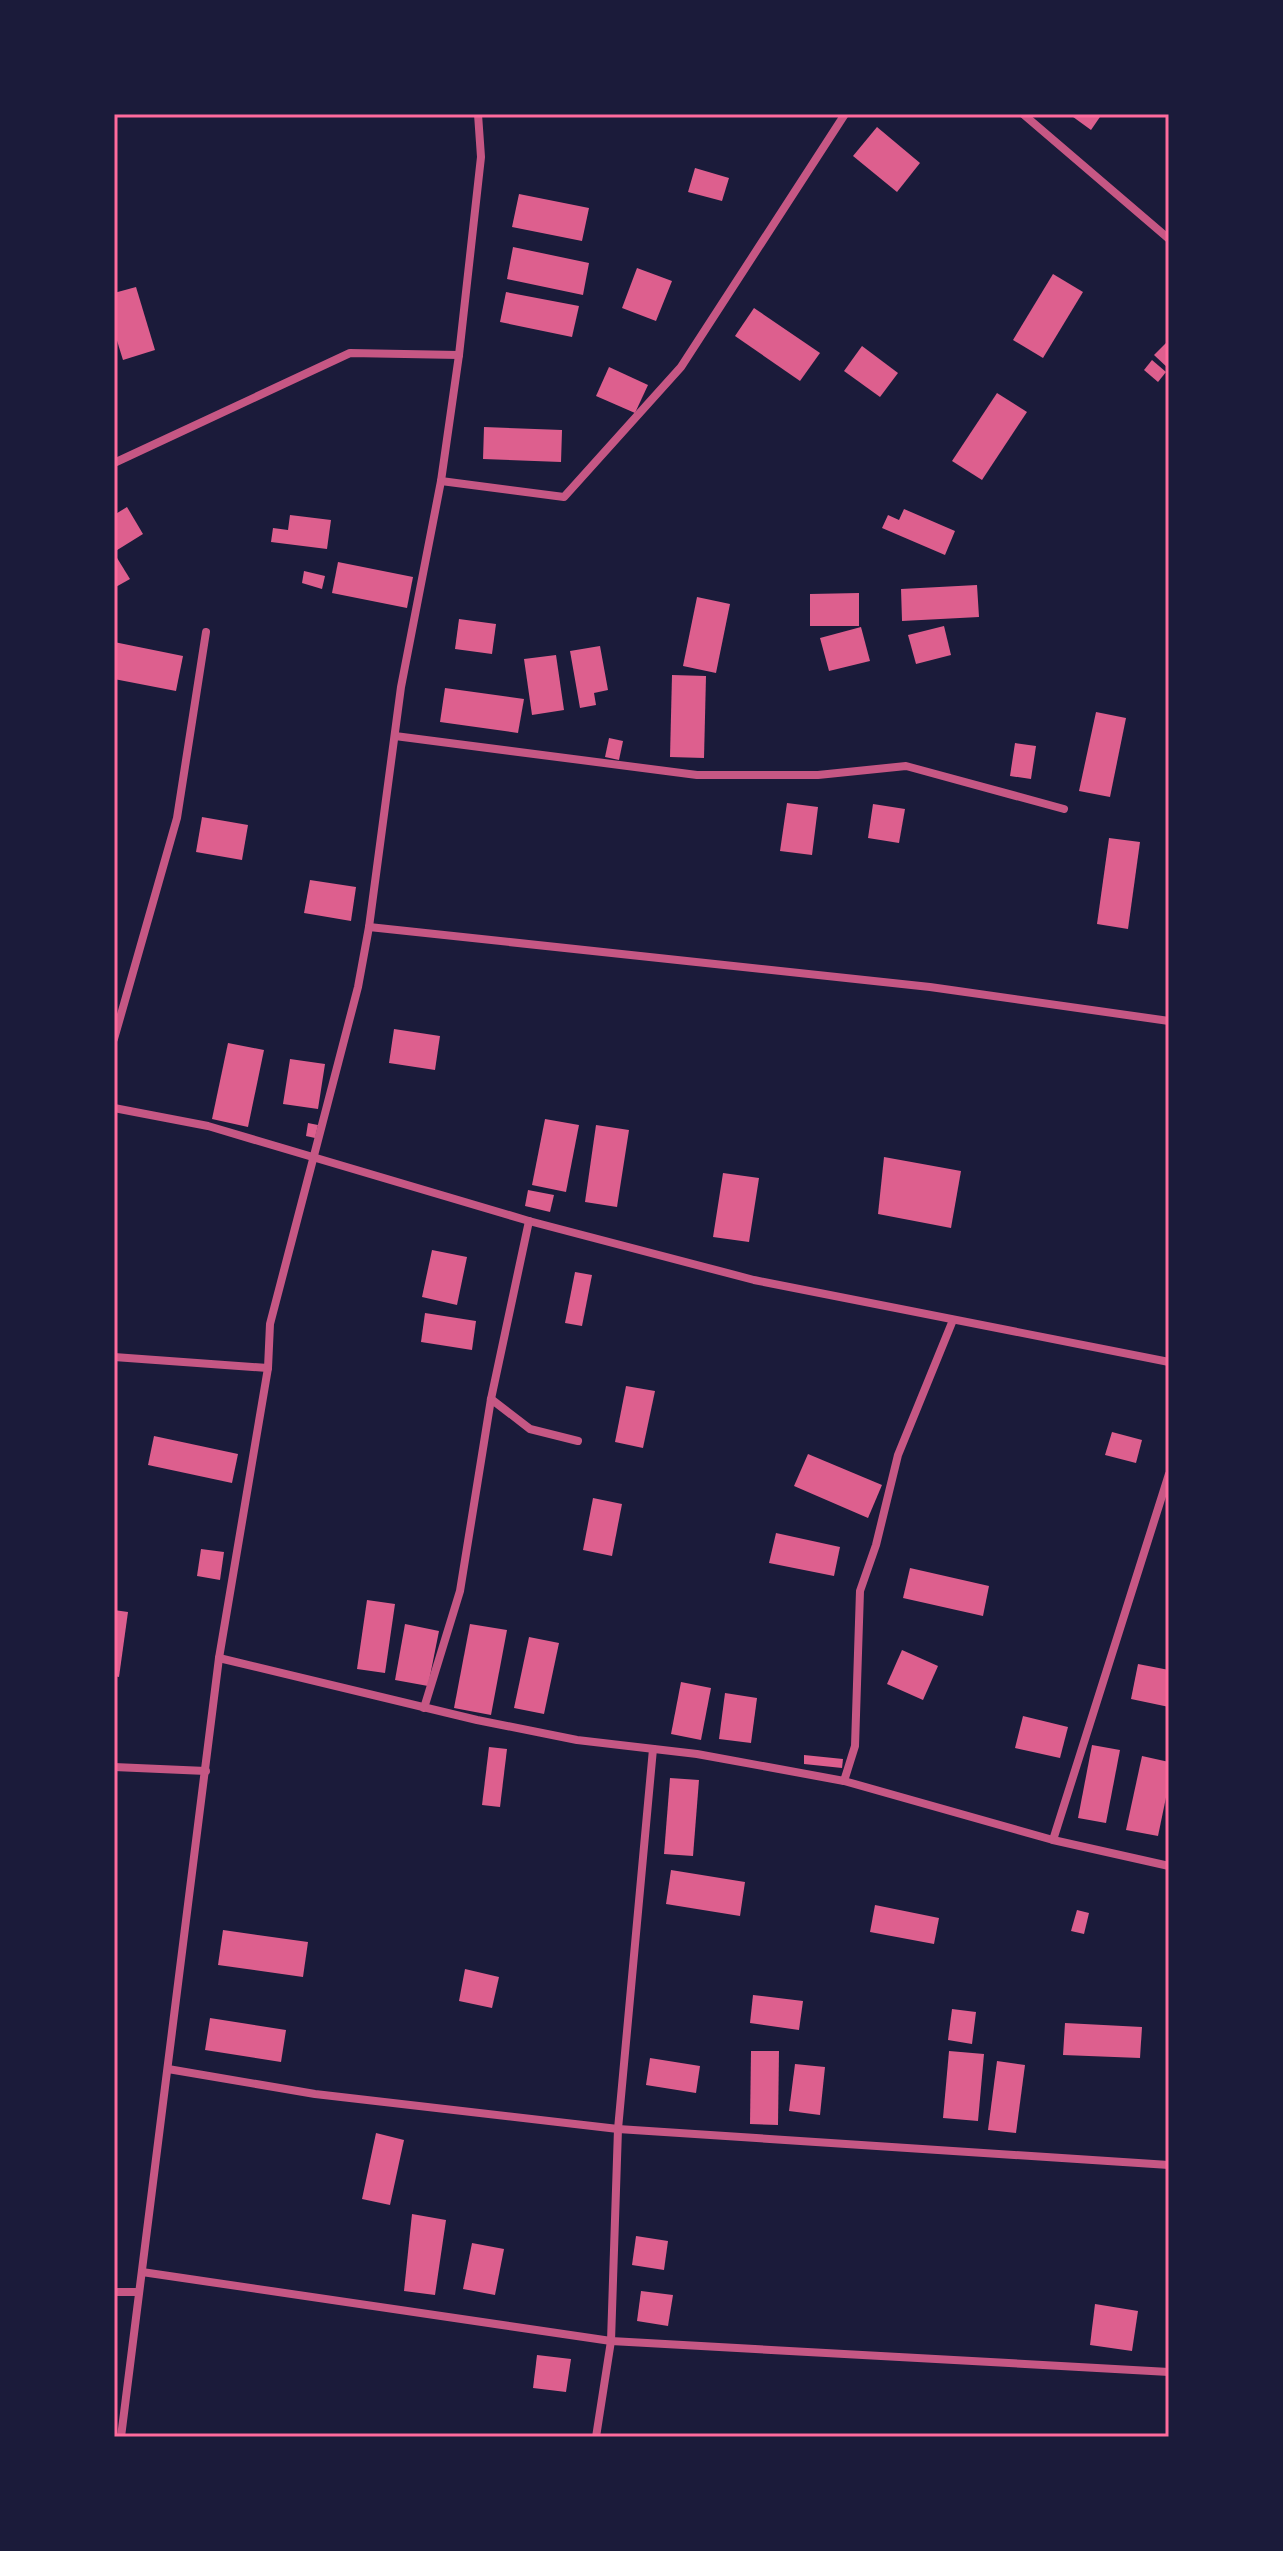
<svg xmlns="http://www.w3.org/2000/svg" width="1283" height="2551" font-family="Commissioner,sans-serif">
<rect width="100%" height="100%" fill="#1b1b3a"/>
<g fill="#dd5f8e">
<path d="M1069,114H1102L1091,130Z"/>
<path d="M877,127L920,163L897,192L853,156Z"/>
<path d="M695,168L729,178L722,201L688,192Z"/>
<path d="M519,194L589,208L582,241L512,227Z"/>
<path d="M513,247L589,263L583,295L507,279Z"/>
<path d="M637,268L672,281L656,321L622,308Z"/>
<path d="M1053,274L1083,292L1043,358L1013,340Z"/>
<path d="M136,287L155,350L123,360L114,331V293Z"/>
<path d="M506,292L579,306L572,337L500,322Z"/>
<path d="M754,308L820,353L800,381L735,336Z"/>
<path d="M1169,340V369L1154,355Z"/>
<path d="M862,346L898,373L880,397L844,371Z"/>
<path d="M1152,360L1166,372L1158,382L1144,370Z"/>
<path d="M609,367L648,385L635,413L596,396Z"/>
<path d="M997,393L1027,412L982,480L952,461Z"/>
<path d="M484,427L562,430L561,462L483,459Z"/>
<path d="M127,507L143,534L114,552V515Z"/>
<path d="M904,509L955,531L945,555L882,528L888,515L899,520Z"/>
<path d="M290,515L331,520L327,549L271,542L273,528L288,530Z"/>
<path d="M114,553L130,579L114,588Z"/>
<path d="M338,562L413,577L407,608L332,593Z"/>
<path d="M304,571L325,576L322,589L302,583Z"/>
<path d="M977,585L979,617L902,621L901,589Z"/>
<path d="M859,593V626H810V594Z"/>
<path d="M697,597L730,604L716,673L683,666Z"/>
<path d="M459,619L496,624L492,654L455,649Z"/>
<path d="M944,626L951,655L916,664L908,635Z"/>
<path d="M861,627L870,661L829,671L820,638Z"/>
<path d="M114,642L183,656L176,691L114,679Z"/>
<path d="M600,646L608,690L594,693L596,705L580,708L570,651Z"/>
<path d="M556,655L564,710L532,715L524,659Z"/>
<path d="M672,675L706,676L704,758L670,757Z"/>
<path d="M445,688L524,699L518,733L440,722Z"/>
<path d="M1096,712L1126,718L1110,797L1079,791Z"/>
<path d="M609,738L623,741L619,760L605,757Z"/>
<path d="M1015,743L1036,746L1031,779L1010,776Z"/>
<path d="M787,803L818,807L812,855L780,851Z"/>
<path d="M873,804L905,809L899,843L868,838Z"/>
<path d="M202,817L248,825L242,860L196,852Z"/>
<path d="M1109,838L1140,842L1128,929L1097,924Z"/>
<path d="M310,880L356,887L351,921L304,913Z"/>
<path d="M394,1029L440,1036L435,1070L389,1063Z"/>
<path d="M228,1043L264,1050L248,1127L212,1119Z"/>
<path d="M290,1059L325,1064L318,1109L283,1104Z"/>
<path d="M545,1119L579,1125L566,1192L532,1185Z"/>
<path d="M308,1123L318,1125L315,1138L306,1136Z"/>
<path d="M596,1125L629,1130L617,1207L585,1202Z"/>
<path d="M884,1157L961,1171L951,1228L878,1214Z"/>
<path d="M723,1173L759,1178L749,1242L713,1237Z"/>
<path d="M528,1190L554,1195L550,1212L525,1206Z"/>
<path d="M432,1250L467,1257L457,1305L422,1297Z"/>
<path d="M575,1272L592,1275L582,1326L565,1323Z"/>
<path d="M425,1313L476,1321L472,1350L421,1342Z"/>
<path d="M626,1386L655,1391L643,1448L615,1442Z"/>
<path d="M1112,1432L1142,1440L1136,1463L1105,1455Z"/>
<path d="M154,1436L238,1454L232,1483L148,1465Z"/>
<path d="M808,1454L882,1485L868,1518L794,1486Z"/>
<path d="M593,1498L622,1504L612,1556L583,1550Z"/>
<path d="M776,1533L840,1547L834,1576L769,1563Z"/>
<path d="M201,1549L224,1552L220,1580L197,1576Z"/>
<path d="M910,1568L989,1586L983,1616L903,1598Z"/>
<path d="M367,1600L395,1604L385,1673L357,1669Z"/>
<path d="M114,1610L128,1612L119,1677L114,1676Z"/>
<path d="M405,1624L439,1631L428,1686L395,1680Z"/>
<path d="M470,1624L507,1630L491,1715L454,1708Z"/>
<path d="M529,1637L559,1643L544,1714L514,1708Z"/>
<path d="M902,1650L938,1666L923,1700L887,1684Z"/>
<path d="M1138,1664L1169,1670V1707L1131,1699Z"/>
<path d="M681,1682L711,1688L701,1740L671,1734Z"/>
<path d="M725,1693L757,1698L751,1743L719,1739Z"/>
<path d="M1023,1716L1068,1727L1060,1758L1015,1748Z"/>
<path d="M1092,1745L1120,1750L1106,1823L1078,1818Z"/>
<path d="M489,1747L507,1749L500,1807L482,1805Z"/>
<path d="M804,1755L843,1759L842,1768L804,1764Z"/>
<path d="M1142,1756L1169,1762V1783L1158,1836L1126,1830Z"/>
<path d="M670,1778L699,1780L693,1856L664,1854Z"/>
<path d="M671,1870L745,1882L740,1916L666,1904Z"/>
<path d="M875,1905L939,1918L934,1944L870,1932Z"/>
<path d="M1077,1910L1089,1913L1084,1934L1071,1931Z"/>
<path d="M223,1930L308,1942L303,1977L218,1965Z"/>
<path d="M465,1969L499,1977L492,2008L459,2001Z"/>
<path d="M753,1995L803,2001L799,2030L750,2023Z"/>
<path d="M952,2009L976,2012L972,2044L948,2040Z"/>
<path d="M210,2018L286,2030L281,2062L205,2050Z"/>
<path d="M1065,2023L1142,2027L1140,2058L1063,2055Z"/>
<path d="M751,2051H779L778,2125L750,2124Z"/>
<path d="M949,2051L984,2054L978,2121L943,2118Z"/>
<path d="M650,2058L700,2066L696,2093L646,2085Z"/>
<path d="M997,2061L1025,2065L1016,2133L988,2130Z"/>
<path d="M795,2064L825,2067L820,2115L789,2111Z"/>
<path d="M376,2133L404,2140L390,2205L362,2199Z"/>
<path d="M412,2214L446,2220L435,2295L404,2291Z"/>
<path d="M636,2236L668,2241L664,2270L632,2265Z"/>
<path d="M472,2243L504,2249L495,2295L463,2289Z"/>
<path d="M641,2291L673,2295L668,2326L637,2321Z"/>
<path d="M1095,2304L1138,2311L1132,2351L1090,2345Z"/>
<path d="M537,2355L571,2359L566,2392L533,2388Z"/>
</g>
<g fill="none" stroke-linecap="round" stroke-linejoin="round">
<g stroke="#c65784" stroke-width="8">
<path d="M1023,114L1169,239"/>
<path d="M114,463L350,353L459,355"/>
<path d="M441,481L564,497L681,367L845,114"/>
<path d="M395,736L697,775H818L906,766L1064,809"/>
<path d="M369,927L930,987L1169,1021"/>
<path d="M114,1039L177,818L206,632"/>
<path d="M114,1108L208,1126L529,1221L754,1280L1169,1362"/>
<path d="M114,1357L268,1368"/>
<path d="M491,1399L530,1429L578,1441"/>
<path d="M219,1658L477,1720L577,1740L697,1754L844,1781L855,1746L860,1591L876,1545L898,1455L953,1320"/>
<path d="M424,1708L460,1591L491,1399L529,1221"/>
<path d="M114,1767L206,1771"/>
<path d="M844,1781L1053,1840L1169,1866"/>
<path d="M1053,1840L1169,1474"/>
<path d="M168,2069L315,2094L618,2129L1169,2165"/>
<path d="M142,2272L611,2341L1169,2372"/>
<path d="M114,2292H139"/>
<path d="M121,2437L219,1658L268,1368L270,1324L358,987L369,927L401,687L441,481L459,355L481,157L478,114"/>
<path d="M596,2437L611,2341L618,2129L653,1749"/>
</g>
</g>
<rect width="1283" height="2551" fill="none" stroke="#1b1b3a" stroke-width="232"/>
<rect x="116" y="116" width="1051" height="2319" fill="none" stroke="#ff6b9d" stroke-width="3"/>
</svg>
